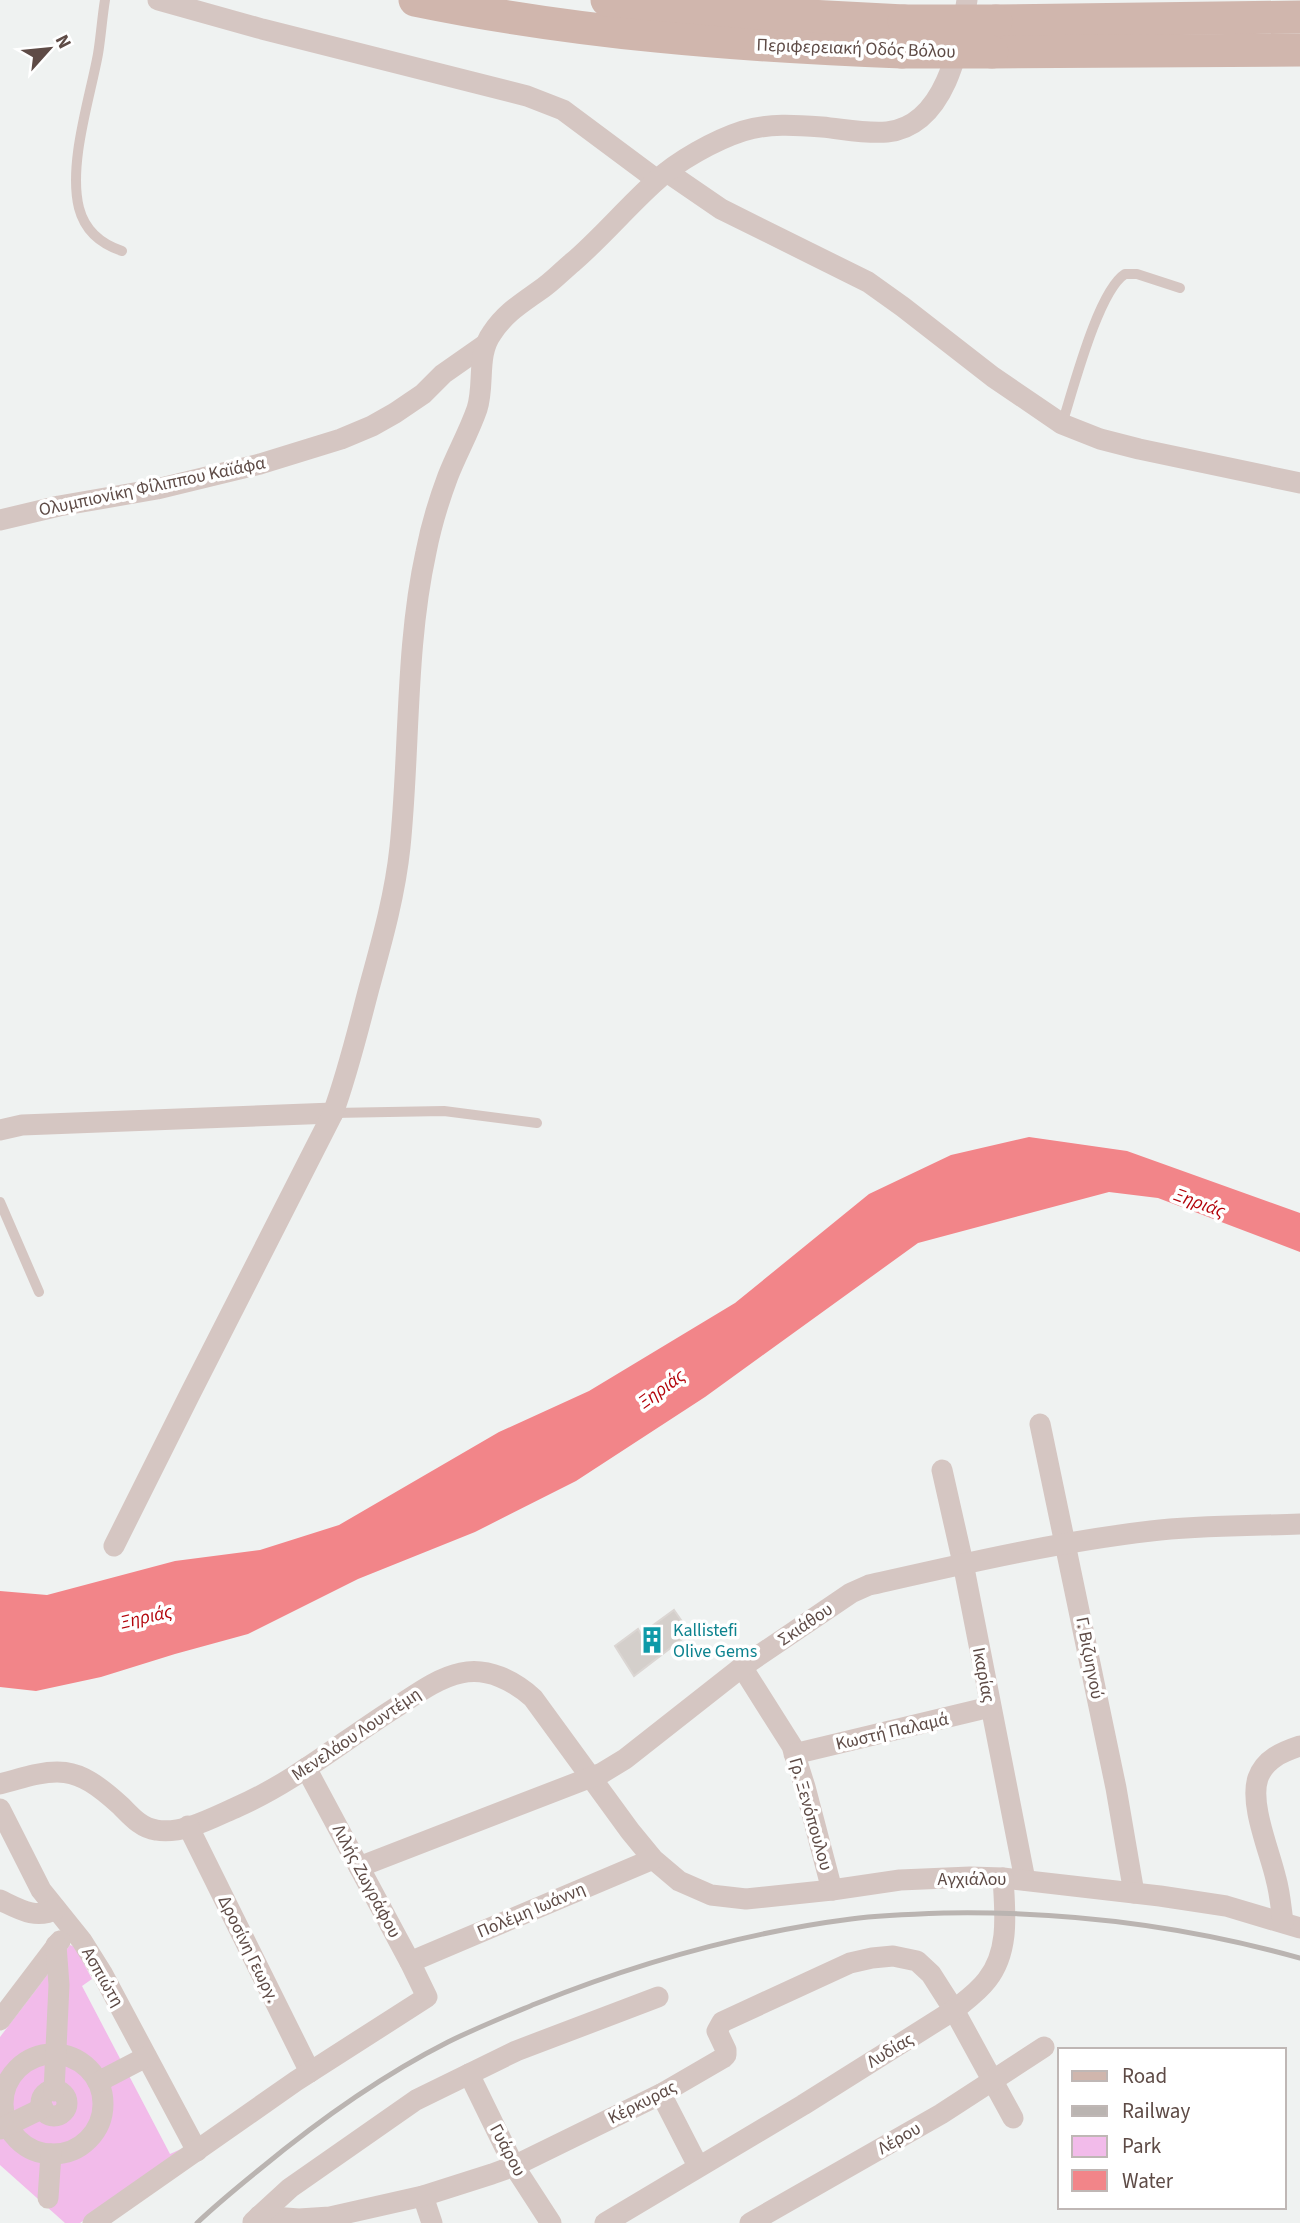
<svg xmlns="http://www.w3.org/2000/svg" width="1300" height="2223" font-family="'Source Sans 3',sans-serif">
<rect width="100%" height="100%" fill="#eff2f1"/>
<path fill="#f2bbea" d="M70,1945L75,1947L92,1979L82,1986L170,2154L181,2149L80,2223H65L0,2165V2037Z"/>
<path fill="#f28589" d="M1029,1137L1127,1151L1300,1213V1252L1158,1198L1109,1192L918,1243L705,1397L576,1481L475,1532L358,1579L248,1634L175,1654L101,1677L36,1691L0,1687V1591L47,1595L175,1561L260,1550L339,1525L499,1432L589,1391L735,1303L869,1194L951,1155Z"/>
<path fill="#d4cfcb" stroke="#dbd6d3" stroke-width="2" d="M674,1610L690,1633L634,1676L615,1646L638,1629L641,1634Z"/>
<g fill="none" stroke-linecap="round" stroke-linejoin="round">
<g stroke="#d5c6c2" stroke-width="10">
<path d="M105,0C102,18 101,36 98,54C90,98 68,164 79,208C85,231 101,244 122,251"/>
<path d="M1062,424C1073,390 1098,291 1125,274H1137L1180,288"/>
<path d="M333,1113L444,1111L537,1123"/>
<path d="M0,1202L39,1292"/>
</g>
<g stroke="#d5c6c2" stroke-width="21">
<path d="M158,0L262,29L527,96L563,110L657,180"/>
<path d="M667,172L721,209L868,282L903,307L993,377L1062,424L1100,439L1139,449L1300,483"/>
<path d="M0,520L59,506L157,489L260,464L341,439L372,426L395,413L423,394L443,374L483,346"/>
<path d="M0,1130L22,1125L333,1113"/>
<path d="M1040,1424L1116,1788L1134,1893"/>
<path d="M942,1470L963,1563L1025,1880"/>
<path d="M114,1546L190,1394L333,1113C348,1072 358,1030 369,988C382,941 395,895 400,847C410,749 405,648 426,552C431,526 439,500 448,476C457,453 469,432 477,409C485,384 476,355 492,333C505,313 522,303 540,290C552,282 562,271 573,262C602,237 627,207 656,181C677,161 715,140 743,131C768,123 796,125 822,127C843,129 866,134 887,132C945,126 960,47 967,0"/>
<path d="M742,1667L792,1746L805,1787L832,1890"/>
<path d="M794,1754L990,1707"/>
<path d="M0,1784C59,1767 74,1763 121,1806C131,1816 141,1828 156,1830C182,1835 214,1817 237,1807C294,1782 343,1741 395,1708C415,1695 437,1678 461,1673C488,1667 514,1681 533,1698L630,1831L653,1859L679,1881L711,1895L746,1899L832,1890L900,1880L970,1877L1003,1878L1160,1896L1226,1906L1300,1928"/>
<path d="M0,1809L41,1890L82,1941L102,1973L197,2151"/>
<path d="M188,1826L310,2072"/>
<path d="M359,1867L602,1773L625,1759L742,1667L851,1593L869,1585C962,1564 1056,1542 1151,1531C1200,1525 1250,1526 1300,1524"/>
<path d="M0,1900C19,1909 36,1920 56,1909"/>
<path d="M1283,1922C1281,1908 1280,1893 1276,1879C1270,1852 1249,1804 1258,1778C1265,1759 1282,1752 1300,1746"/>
<path d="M410,1962L653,1859"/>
<path d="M0,2020L60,1941"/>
<circle cx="53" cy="2104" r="50"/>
<path d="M469,2074L514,2166L551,2223"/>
<path d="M98,2082L146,2057"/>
<circle cx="54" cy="2103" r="13"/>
<path d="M54,2091L59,1985L56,1945"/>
<path d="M661,2094L698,2166"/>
<path d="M0,2129L43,2108"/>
<path d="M423,2196L432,2223"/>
<path d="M48,2198L51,2154"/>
<path d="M259,2216L299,2219L330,2217L423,2196L492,2174L514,2166L661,2094L723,2058L726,2055V2050L717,2031L722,2022L850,1963L872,1958L893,1956L917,1961L931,1974L954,2010L1013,2118"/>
<path d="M253,2222L290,2188L416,2100L516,2051L658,1997"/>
<path d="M93,2223L296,2081L427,1997L410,1962L306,1768"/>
<path d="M605,2223L803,2105L954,2010C965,2001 978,1992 987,1980C1010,1951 1005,1912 1003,1878"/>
<path d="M750,2223L941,2114L1044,2047"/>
</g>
<g stroke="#d0b6ad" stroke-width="33">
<path d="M415,0C575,33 738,46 902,52"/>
<path d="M607,0L771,14L904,21"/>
<path d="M996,21L1300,17"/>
<path d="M992,52L1300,50"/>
</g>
<path stroke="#bab4b1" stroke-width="5" d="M197,2223C217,2204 239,2186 260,2169C318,2121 381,2076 448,2042C476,2028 506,2016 535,2004C637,1963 742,1933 851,1919C882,1915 915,1914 946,1913C1066,1911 1185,1926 1300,1958"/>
<g stroke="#d0b6ad" stroke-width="33">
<path d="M904,21H996"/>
<path d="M902,52H992"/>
</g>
</g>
<defs>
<symbol id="building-bare" viewBox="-9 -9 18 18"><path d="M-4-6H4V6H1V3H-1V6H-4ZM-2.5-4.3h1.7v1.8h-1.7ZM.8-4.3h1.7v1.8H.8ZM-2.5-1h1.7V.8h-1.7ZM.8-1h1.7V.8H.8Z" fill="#0f9aa8" stroke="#fff" stroke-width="2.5" paint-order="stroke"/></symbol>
</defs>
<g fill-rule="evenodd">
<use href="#building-bare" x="633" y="1621" width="38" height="38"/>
</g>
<g text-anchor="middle" stroke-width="7" stroke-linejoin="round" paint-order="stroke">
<g font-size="18" fill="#5e4b46" stroke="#fff">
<text transform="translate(856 48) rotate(2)" y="6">Περιφερειακή Οδός Βόλου</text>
<text transform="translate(152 486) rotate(-12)" y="6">Ολυμπιονίκη Φίλιππου Καϊάφα</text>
<text transform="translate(805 1624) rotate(-34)" y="6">Σκιάθου</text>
<text transform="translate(1090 1658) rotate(79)" y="6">Γ. Βιζυηνού</text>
<text transform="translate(984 1675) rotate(79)" y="6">Ικαρίας</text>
<text transform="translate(892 1731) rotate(-13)" y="6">Κωστή Παλαμά</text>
<text transform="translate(356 1734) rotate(-34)" y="6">Μενελάου Λουντέμη</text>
<text transform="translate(811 1814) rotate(74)" y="6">Γρ. Ξενόπουλου</text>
<text x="972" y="1885">Αγχιάλου</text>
<text transform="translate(367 1881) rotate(62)" y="6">Λιλής Ζωγράφου</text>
<text transform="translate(531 1910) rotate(-23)" y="6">Πολέμη Ιωάννη</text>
<text transform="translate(249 1949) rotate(64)" y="6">Δροσίνη Γεωργ.</text>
<text transform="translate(103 1977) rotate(60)" y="6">Ασπιώτη</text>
<text transform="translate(890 2050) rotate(-31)" y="6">Λυδίας</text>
<text transform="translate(642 2102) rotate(-27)" y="6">Κέρκυρας</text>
<text transform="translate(899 2138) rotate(-30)" y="6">Λέρου</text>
<text transform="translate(508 2150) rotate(62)" y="6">Γυάρου</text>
</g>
<g font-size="18" fill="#0d838f" stroke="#fff" text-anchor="start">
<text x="673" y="1636">Kallistefi<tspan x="673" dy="21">Olive Gems</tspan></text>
</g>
<g font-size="19" font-style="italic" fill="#b3030a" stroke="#fff">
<text transform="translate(1200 1202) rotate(20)" y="7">Ξηριάς</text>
<text transform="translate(661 1388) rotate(-36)" y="7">Ξηριάς</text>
<text transform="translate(146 1616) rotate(-13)" y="7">Ξηριάς</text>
</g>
</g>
<rect x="1058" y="2048" width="228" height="161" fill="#ffffff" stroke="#bfb7b5" stroke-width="2"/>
<rect x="1072" y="2071" width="35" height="10" fill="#d0b6ad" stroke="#bfb7b5" stroke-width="2"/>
<text x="1122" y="2083" font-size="21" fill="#5e4b46">Road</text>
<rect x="1072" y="2106" width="35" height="10" fill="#bab4b1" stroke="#bfb7b5" stroke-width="2"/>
<text x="1122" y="2118" font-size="21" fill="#5e4b46">Railway</text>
<rect x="1072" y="2136" width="35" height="21" fill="#f2bbea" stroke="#bfb7b5" stroke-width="2"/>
<text x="1122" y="2153" font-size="21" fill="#5e4b46">Park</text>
<rect x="1072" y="2170" width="35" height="21" fill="#f28589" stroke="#bfb7b5" stroke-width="2"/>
<text x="1122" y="2188" font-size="21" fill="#5e4b46">Water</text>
<g transform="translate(49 49) rotate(63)" stroke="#ffffff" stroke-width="5" paint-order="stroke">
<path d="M0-5L12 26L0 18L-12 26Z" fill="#5e4b46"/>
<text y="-10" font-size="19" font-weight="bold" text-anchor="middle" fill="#5e4b46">N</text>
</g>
</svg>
